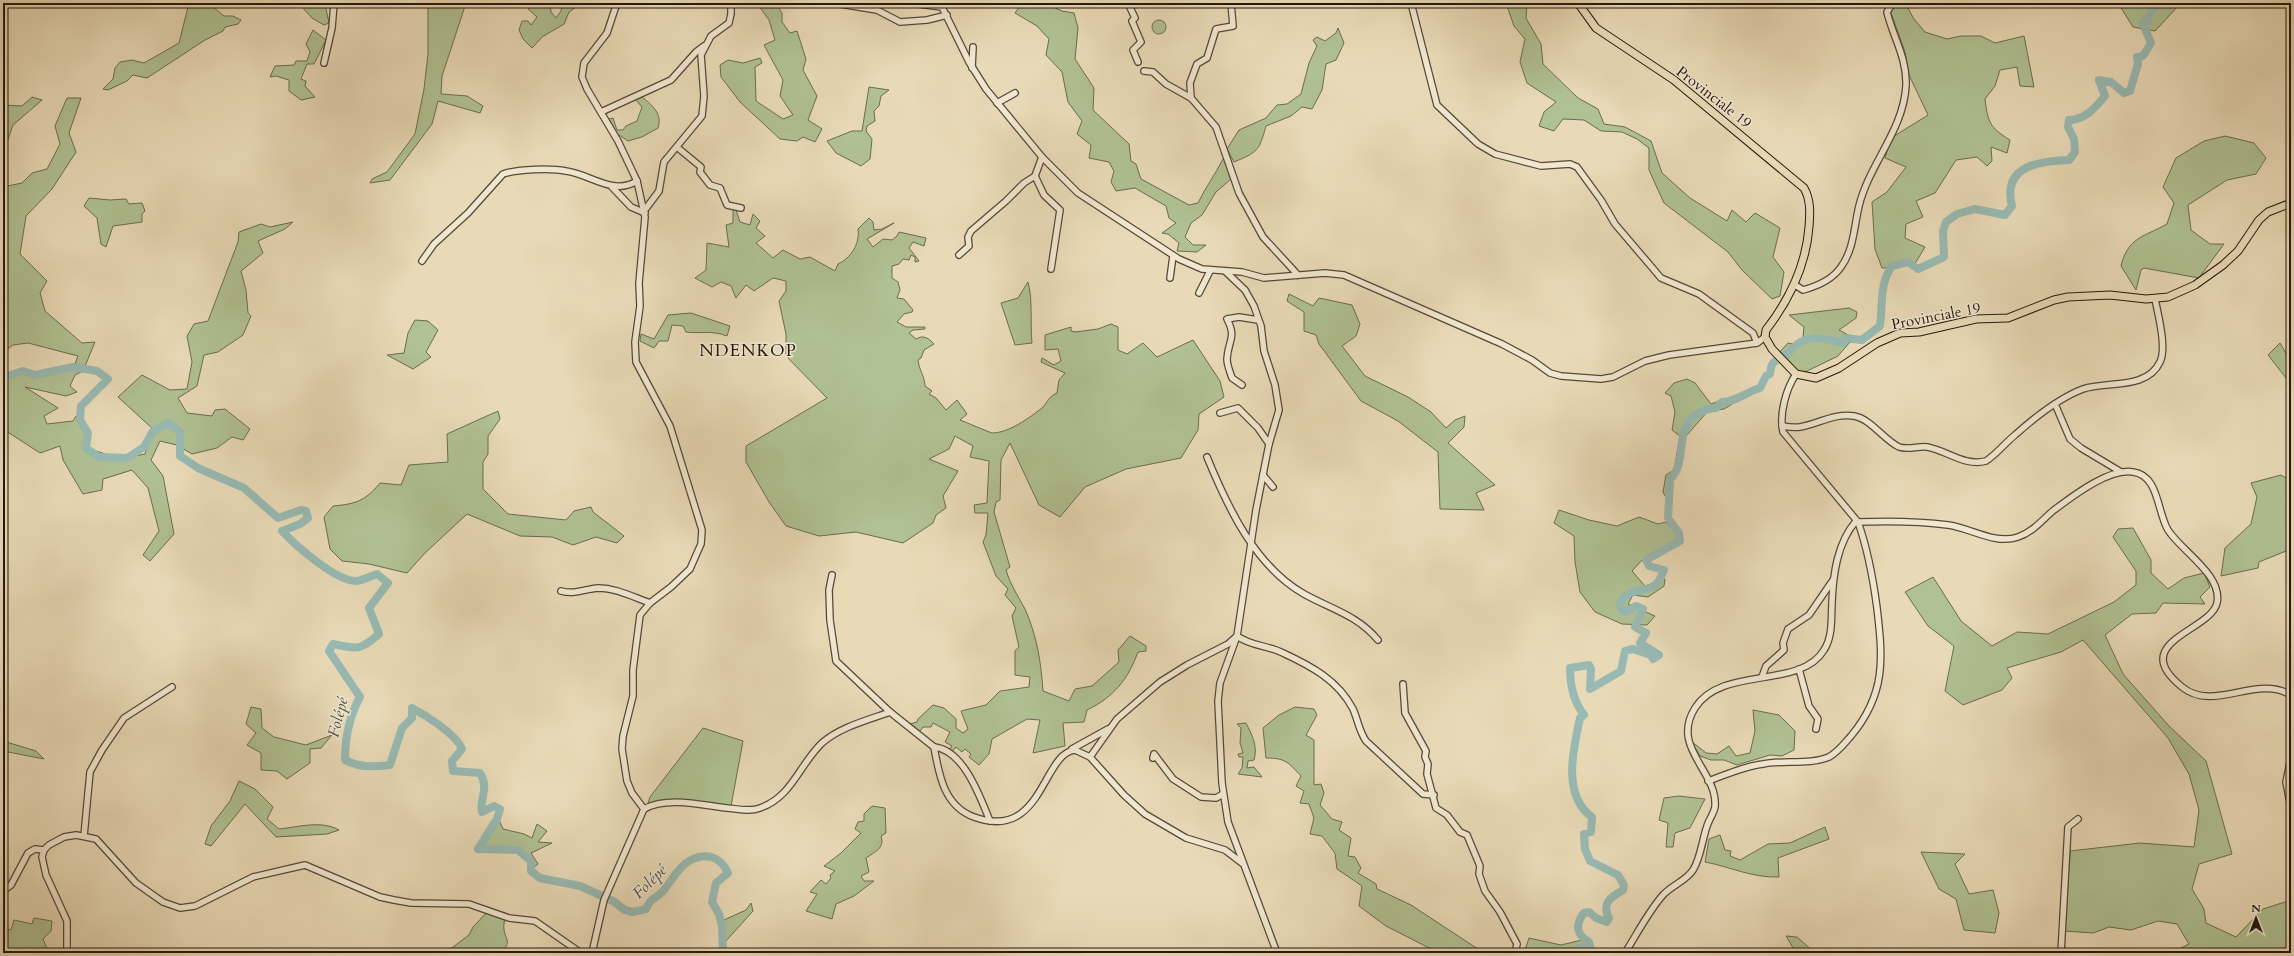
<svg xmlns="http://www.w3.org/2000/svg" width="2294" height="956" font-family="Cardo,serif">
<rect width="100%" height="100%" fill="#e9dab7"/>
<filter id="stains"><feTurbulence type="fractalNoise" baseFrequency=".005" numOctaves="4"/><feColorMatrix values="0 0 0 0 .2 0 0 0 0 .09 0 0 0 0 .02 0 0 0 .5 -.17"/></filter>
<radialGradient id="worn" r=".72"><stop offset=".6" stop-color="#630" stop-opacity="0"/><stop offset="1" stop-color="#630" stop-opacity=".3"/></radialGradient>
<g fill="#b0c193" stroke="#6a6c50">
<path d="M189,3H213V7L224,16H233L241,20L238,24L225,27L223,31L205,40L147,78L133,75L127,81L108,90L103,89L113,79L115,68L120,62L132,60L144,63L179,43Z"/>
<path d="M304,3L325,4L329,23L324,25L312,18L303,8Z"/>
<path d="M428,3H466L442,76L441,94L467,96L483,106L480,113L438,101L432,124L390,180L370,183L372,179L387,172L415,134L424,89L428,54Z"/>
<path d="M530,3H550L551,12L556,18L561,11L562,3H577L579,5L569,12L564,24L542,37L532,48L523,39L519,30L522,21H528L531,25L537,17L528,9Z"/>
<path d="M760,3H766L771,8L778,7L782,13V22L790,33L797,31L806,59L803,70L817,96L808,120L822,129L815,142L803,137L797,141L780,139L740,102L721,77L720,65L728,60L743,63L760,58L762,63L755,67L756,101L783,119L793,115L780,96L783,80L764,45L775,40L769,20L759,6Z"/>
<path d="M1022,3H1044L1062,11L1074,13L1078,28L1075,59L1094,88L1093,110L1129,144L1131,161L1136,164L1141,179L1189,205L1198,203C1205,188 1215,175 1223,159L1231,168V179L1216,192L1202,215L1191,223L1185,237L1193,245H1206L1197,252L1177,251L1179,243L1168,234L1162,233L1176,223L1169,218L1166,206L1135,188L1116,191L1111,182L1114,171L1109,162L1089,158L1091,145L1077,134L1082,121L1068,102L1062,72L1046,55L1049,39L1037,26L1015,13Z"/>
<path d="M1506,3L1527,4L1526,18L1541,44L1543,64L1578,98L1598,109L1604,124L1625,127L1651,141L1662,173L1690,198L1727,221L1732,210L1746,222L1755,213L1780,228L1773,257L1784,272L1780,296L1772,299L1742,270L1728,252L1664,203L1649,170V148L1637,139L1622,132L1601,131L1584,120L1563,119L1554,131L1539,126L1544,112L1556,102L1527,83L1520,62L1525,39L1514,26Z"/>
<path d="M1905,3L1914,19L1925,32L1947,39L1961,36H1981L1995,43L2024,36L2034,87L2020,86L2017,67L2000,70L1995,86L1985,99C1988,122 1989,127 2010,140L2007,153L1991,147L1992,161L1987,166L1977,157L1956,160L1935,193L1916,201L1923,217L1906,224L1905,238L1925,247L1916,262L1900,267L1882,268L1875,249L1872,202L1887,192L1906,167L1885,158L1891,138L1928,115L1909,75L1905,52L1890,10L1895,4Z"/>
<path d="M2118,3H2181L2155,31L2133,27Z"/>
<circle cx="1159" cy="27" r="7"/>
<path d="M1338,28L1344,43L1336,60L1326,64L1322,90L1312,109L1302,107L1291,116L1266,126C1259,151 1258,152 1234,162L1227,149L1239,130L1266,118L1277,105L1287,104L1301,94L1309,63L1317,46L1313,40L1317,37L1325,41L1336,33Z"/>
<path d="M313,30L326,40L314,64H307L301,79L306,81L305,86L315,97L301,100L289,91V80L276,76L270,77L275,66L294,65L296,61H307L310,52L306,44Z"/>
<path d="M869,87L889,90L881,96L879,106L874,111L875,121L867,126L866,131L872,139L870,159L861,166L836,153L827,141L852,131H862Z"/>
<path d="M32,97L42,100L13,125L3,154V105L22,106Z"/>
<path d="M642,97C652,105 663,114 658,128L642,137L628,141L619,135V138L609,119L613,118L617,130H623L626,126L637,121L642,107L635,99Z"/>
<path d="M67,98H81L69,133L76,152L52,189L26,216L20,254L47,281L40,293L45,311L82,343L95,342L83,371L75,375L70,386L77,392L66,396L25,387L58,408L44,416L47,424L73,421L76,416H82L88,433L87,448L120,459L145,454L153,429L118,397L142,375L170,390L187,389L192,362L187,336L194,324L208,321L238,242L239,232L261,224L270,227L293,222L285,229L258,241L263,253L241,271L246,290L248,313L251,316L243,335L218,352L204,355L197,386L178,398L187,413L212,416L215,410L225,409L250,429L243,440L232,437L217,448L192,454L177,445L160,441L151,460L163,476L174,534L150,561L143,555L159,531L148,488L132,470L103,479L102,490L83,494L63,460L60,446L40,453L3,429V379L24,371L43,376L75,364L78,356L28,343L13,345L3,352V187L22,183L32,173L47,169L60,144L55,126Z"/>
<path d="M2225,136L2254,143L2266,158L2256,174L2227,180L2188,205L2191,230L2210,244H2224L2199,278L2144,268L2141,270L2136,290L2121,266C2128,237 2144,237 2167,224L2174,203L2163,187L2176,158L2204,141Z"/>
<path d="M89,198L110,200L126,199L129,204L142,203L145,211L142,214V222L113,226L106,247L101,244L97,218L84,206Z"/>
<path d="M733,209L736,210L740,222L750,225L753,214L760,221L756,228L765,236L756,243L773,258L783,250L800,259L810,257L835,271L838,264C851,258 860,244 858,229L869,218L873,222L874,230L882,229L894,223L867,239L873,247L883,239L892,240L897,236L899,232L926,238L924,246L913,242L909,248L919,261L915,262V257L911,255L909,260L903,259L899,264L892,266V278L898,282L900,290L897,298L904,299L913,310L912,312L904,314L897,322L906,327H925V329L913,330L909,333L916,339C924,334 929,339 934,344L924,350L921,358L918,360C919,370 925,377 925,386L932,391L929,394L936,398L946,410L957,400L967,414L960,420C965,422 989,432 992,433C1009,433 1029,418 1042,408C1048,402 1048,397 1057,393L1059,380L1065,373L1041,362L1042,358L1054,365L1061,361L1058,349L1045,350V335L1071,327V331L1075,332L1098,329L1111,324L1118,327V350L1127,354L1143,343L1157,357L1193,340L1220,381L1224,397L1199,414L1198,430L1181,458L1126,469L1085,487L1060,517L1039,505L1010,443L1001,460L1000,500L996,502L994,512L1010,567L1006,570C1010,584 1018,596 1025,609C1037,636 1041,662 1043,691L1069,701L1075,689L1092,686L1119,662L1118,650L1130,636L1146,646V651L1138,652C1128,679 1114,697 1087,710L1084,722L1063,723L1065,746L1033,753L1040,720L1027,719L992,739L989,754L979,765L969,757L971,754L965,749L962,752L956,747L952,752L949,750L952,746L945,742L950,732L933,723L931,727H923L920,731L910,724L917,722L918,719L933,705L944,708L956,719V728L963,733L968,729L961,711L986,705L1000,691L1029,687L1030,677L1015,675V651L1019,647L1012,616L1016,608L1005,595L1008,589L996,576L983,542L986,535L988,513H975L974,505L987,503L989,461L970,457L973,446L955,436L949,449L929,459L958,471L943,496L946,508L936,515L933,523L903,543L856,532L819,536L786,526L769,502L746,462V446L827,398L786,356V334L779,301L786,291V281L773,278L754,291L746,285L736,298L731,286L721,282L712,287L695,278L706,270L707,243L729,247L726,225L733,223Z"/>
<path d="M1028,282C1033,300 1030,323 1032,343L1015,345L1001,303L1018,298Z"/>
<path d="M1289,294L1313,306L1319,298L1352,305L1360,324L1356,336L1342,346L1365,376L1408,397L1431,412L1446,428L1455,420L1465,416L1464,427L1448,443L1495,485L1476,493L1484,510L1440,509L1438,452L1398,421L1361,401L1319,344L1316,335L1304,331V312L1287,301Z"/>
<path d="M1849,308L1857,312L1856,318L1839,330L1856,339L1871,337L1863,343L1850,342L1838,356L1805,372L1797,371L1778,354L1788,343L1797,345L1803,338L1804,327L1789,315Z"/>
<path d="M691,313L730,326L727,336C712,330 701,334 686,332L683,326L672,325L668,341H659L654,348L640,341L641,334L654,339L668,315Z"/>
<path d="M415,320L428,321L438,330L426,352L431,357L413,369L387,355L404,353L408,333Z"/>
<path d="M2280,343L2291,362V404L2288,400L2290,383L2268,355Z"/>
<path d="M1687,379L1695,383L1711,404L1734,396V403L1724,409L1708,411L1686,436L1674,474L1668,477V485L1673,487L1671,495L1665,496L1663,492L1666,475L1674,470L1680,436L1672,430L1675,412L1671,396L1665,393L1674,383Z"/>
<path d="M498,411L500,419L488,436V454L483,462V489L508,514L566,520L574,511L591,507L593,512L624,536L617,543L596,537L573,545L552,537L520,536L467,514L425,553L407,573L369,564L342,561L330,549L324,517L333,506C356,504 365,501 380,483L401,485L409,465L448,462L447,434Z"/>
<path d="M2281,475L2291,481V549L2259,562L2258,568L2221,576L2225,548L2251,524L2257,497L2251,483Z"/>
<path d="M1559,510L1589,520L1617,526L1639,517L1658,524L1666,522L1677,534L1676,540L1643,559L1632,571L1645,586L1665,579L1664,586L1648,597L1633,595L1628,604L1655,616L1647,625L1622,624L1595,612L1580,592L1575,562L1574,536L1554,523Z"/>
<path d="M2133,528L2151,560V573L2168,589L2184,578L2204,573L2210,587L2200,597L2205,604L2163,603L2156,613L2132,614L2105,635L2123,674L2169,726L2206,761L2232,854L2199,864L2192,889L2204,909L2206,923L2236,937L2263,909L2285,902L2291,898V953H2177V950L2189,944L2177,924L2158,921L2131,930L2109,927L2093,933L2065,931L2070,851L2140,843L2194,847L2199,810L2189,774L2168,738L2083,640L2061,652L2007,668L2012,678L2002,690L1963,705L1945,691L1954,646L1928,626L1905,592L1933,577L1961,621L1992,646L2017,632L2048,634L2114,602L2136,585V571L2113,537L2118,529Z"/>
<path d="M251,707L261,709L262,728L274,737L306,745L332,735L321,748L310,749V763L287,779L277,771L261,770V753L247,745L256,733L246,724Z"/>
<path d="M1295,707L1314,709L1317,715L1306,735L1314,740V785L1321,784L1324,793L1320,805L1332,819L1342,822L1339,830L1351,838L1348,856L1355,857L1361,868L1358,873L1376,884L1377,889L1411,905L1484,953H1439L1386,926L1359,906L1362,886L1337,869L1335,853L1322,836L1310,834L1314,818L1309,804L1300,803L1304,791L1296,786L1301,776C1288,762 1285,758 1266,758L1263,728L1279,715Z"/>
<path d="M1753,710L1779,715L1795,731L1794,750L1782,756L1770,755L1737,765L1724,760H1711L1700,756L1691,741L1706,753L1717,754L1729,746L1736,756L1750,753L1755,731Z"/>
<path d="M1246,723C1252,735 1258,746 1254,760L1248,761L1247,768L1254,767L1262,777L1238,774L1242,768L1243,757H1239L1238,754L1243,753L1240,743L1241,728L1237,724Z"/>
<path d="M703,728L743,741L731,806L699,802L648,803L650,797Z"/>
<path d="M3,741L36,751L44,759L3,751Z"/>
<path d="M239,781L255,789L273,807L267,819L279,829C298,827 322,820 339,830L327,834L276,837L245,804L211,846L205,844L211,826L230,801Z"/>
<path d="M1679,796L1705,799L1690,828L1675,833L1673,847H1666L1668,823L1659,820L1664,798Z"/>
<path d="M872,806L885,808L886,833L881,836C885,848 875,852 866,858L869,872L861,876L864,881H874L854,896L836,904L832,919L806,911L817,894L810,892L821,880L826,884L831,878L830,875L835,871L824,866L841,853L861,833L855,829L858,822L864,821V814Z"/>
<path d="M495,822H500L503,829L524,834L532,838L537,824L547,831L538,842L552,843L531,853L538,864L533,868L528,856L519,848L494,847L485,851L482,848C483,839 491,830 495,822Z"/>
<path d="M1825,827L1829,839L1778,858L1779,877C1752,878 1731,867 1705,862L1709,839L1720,835L1725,850L1731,851L1730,856L1740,860L1768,844L1790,843Z"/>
<path d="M1921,852L1965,854L1955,864L1969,894L1993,890L1999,913L1995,933L1964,930L1956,899L1939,889Z"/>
<path d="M751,903L753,911L725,942L724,920L746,910Z"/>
<path d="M489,910L505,917C505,920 503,926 504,930C506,941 512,941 501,953H445L469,935L473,927Z"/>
<path d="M34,918L52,921L51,931L43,939L49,953H3V926L4,929L11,930L14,920L32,924Z"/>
<path d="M1786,936L1797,937L1815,953H1796Z"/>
<path d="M1529,938L1561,945L1582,940L1588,944L1563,951V953H1524Z"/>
</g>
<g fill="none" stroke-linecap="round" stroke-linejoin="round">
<g stroke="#98bab3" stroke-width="8">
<path d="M3,377L23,371L35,375L73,367L97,371L108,379L81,406L80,420L88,433L86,448L99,457L127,458L144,447L153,431L168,423L180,432V456L198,468L244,488L278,518L301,510L306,511L308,518L300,524L282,531C296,546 336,581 356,581C362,581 371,576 377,574L388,583L369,608L379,634C360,651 357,649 333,644L329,651L360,697C349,717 345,737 345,760C357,767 376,767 390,765L402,728L412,718V708C427,716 456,734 462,749L452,761L453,771L480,773C490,789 479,798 482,812L494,806L500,809L497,819L478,849L518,850L531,861V871L540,878L580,886L613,901L625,910L633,912L646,909C653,894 656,900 663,891C671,882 678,867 689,861C706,852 720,856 728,873L716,883L712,902L719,914L722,926L723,953"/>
<path d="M1568,953L1580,948L1591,949L1589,942C1576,935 1575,924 1584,913L1589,912L1596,918L1607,922L1609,918C1601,903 1611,897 1623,890L1624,885L1618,875L1590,861L1585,849L1584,834L1591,832L1592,817C1562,796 1573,749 1580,718L1584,715C1573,701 1570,686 1570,668L1589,665L1591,669L1590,689L1621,671L1625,651L1633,649L1651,655L1653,659L1659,655L1640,643L1646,633L1635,627L1643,609L1636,606L1626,612L1622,610L1620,603C1630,585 1648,595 1658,582C1661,579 1662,573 1664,570L1649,566L1646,560L1680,541L1679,533L1668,518L1670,479C1689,462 1672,428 1699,413C1705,410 1709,408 1716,408L1722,402C1736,402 1746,392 1760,388L1766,376L1770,374C1771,360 1776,361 1786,355C1790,352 1792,348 1795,346C1810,333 1826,339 1843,343L1845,338L1862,340L1880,326C1883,305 1879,284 1892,266L1908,262L1918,269L1944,257L1943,231L1946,222L1957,214L1975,209L2005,215L2012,206C2002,166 2038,161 2069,160L2075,152L2074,139L2068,127L2069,120C2085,120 2095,108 2105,96L2099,80L2111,82L2124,93L2130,91L2138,64L2137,57L2143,56L2151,43L2143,24L2145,20L2148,21C2148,10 2155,7 2163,3"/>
</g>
<defs>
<g id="minor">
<path d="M834,3L877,10L900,22L927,20L947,15"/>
<path d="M910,3L942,7L969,62L986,89L1042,157L1078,193L1179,259L1202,269L1242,272L1264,278L1325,273L1344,275L1502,344L1532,360L1550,373L1561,376L1601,379L1613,377L1645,361L1669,355L1757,343L1765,337"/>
<path d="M1128,3L1135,18L1132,21L1141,42L1133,50L1138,62"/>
<path d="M1231,3L1233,26L1216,29L1207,58L1197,64L1190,83L1191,98L1216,127L1239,193L1263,237L1298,275"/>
<path d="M1411,3L1437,105L1478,144L1495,154L1541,166L1570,164L1577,167L1601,200L1615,224L1661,278L1699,294L1753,333L1757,343"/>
<path d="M324,63L332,28L334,3"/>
<path d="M972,68L973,47"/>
<path d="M1144,71L1153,72L1166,84L1191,98"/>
<path d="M997,103L1015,93"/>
<path d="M601,112L671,80L696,52L704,46"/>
<path d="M678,148L701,167L700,172L710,185L720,188L727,205L741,208"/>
<path d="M1035,176L1044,195L1060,210L1051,269"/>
<path d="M612,187L631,207L645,213"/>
<path d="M644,211L659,191L664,162L702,116L704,96L701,55L711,36L729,23L731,14V3"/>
<path d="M959,255L969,246L968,237L971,231L1006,201L1024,183L1035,176L1042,157"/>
<path d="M422,261L434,244L468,213L503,174C518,169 551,168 566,171C590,174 613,196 637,181"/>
<path d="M1226,272L1245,290L1254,306L1261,326L1264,351L1275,385L1279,410L1269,444L1256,510L1237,636L1220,683L1218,701L1222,783L1228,822L1277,953"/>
<path d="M1170,278L1173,256"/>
<path d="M1795,285L1803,290C1818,286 1832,280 1841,267C1854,249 1854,227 1859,206C1869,164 1904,130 1906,85C1907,58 1893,37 1887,12L1893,3"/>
<path d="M1199,293L1210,271"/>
<path d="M1796,374C1786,389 1779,414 1783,432L1858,522C1888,521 1918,521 1948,525C1971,528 1995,545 2018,537C2033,532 2042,520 2054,510C2073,496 2109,468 2133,472C2159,475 2157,512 2168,530C2181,551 2223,575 2217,603C2211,631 2126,642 2182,687C2214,713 2256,674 2291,695"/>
<path d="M1242,385L1232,378C1230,372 1227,365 1227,359C1228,340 1237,338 1227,319L1239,317L1258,320"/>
<path d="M2055,404L2070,439L2081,448L2121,472"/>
<path d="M1220,413L1238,408L1258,428L1269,444"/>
<path d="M1782,426C1788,427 1794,428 1800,427C1818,424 1834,413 1854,416C1871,419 1883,439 1899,447C1908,450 1918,446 1927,447C1946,450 1965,467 1986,461C1997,454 2005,443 2015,435C2034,418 2059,398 2083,389C2107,381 2147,390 2160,362C2167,348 2158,314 2155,299"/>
<path d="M1207,457C1228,508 1255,566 1304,594C1331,609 1357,615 1378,640"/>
<path d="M1263,475L1273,487"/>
<path d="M832,575L829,590L830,620L836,661L890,712"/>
<path d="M561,591C574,595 585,589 598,588C616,588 633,597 650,603"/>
<path d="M1237,636C1250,646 1267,645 1283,653C1311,666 1338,680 1353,709C1358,720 1359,731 1366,741L1423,794L1434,795"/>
<path d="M1799,669L1809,706L1818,719L1816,729"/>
<path d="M1762,677L1766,666L1784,650L1783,643L1788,629L1809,615L1833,580"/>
<path d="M1403,684L1405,713L1426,751L1425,757L1428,764L1427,774L1436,808L1447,815L1460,832L1467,835L1480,866L1479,874L1485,891L1500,912L1517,944L1515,953"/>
<path d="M934,747C964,750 980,797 990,821"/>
<path d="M1072,749L1108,729"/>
<path d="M1090,757L1124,795L1145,814L1186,838L1225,850L1242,863"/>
<path d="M1153,758L1154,754L1173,779L1201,797L1216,798L1223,794"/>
<path d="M2291,758L2286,782L2291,808"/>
<path d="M1708,781C1726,775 1744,766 1763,764C1783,760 1810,765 1829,757C1838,752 1844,744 1851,736C1886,694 1883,659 1877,608C1873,578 1868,550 1858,522"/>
<path d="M644,809C667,796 702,805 727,808C738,809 750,812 760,808C792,797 799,765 822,743C840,727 868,720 890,712L934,747C939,775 944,806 974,817C1043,842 1042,753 1075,750L1090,757L1117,719L1160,682L1187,665L1228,644L1237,636"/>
<path d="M84,836L90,772L102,750L124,718L172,687"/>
<path d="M3,891L11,885L28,853L35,849L44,850"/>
<path d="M67,953V921L46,875L42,857L44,850L49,845L64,837L76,835L96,839L136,883L163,902L180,908L195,906L253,877L305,865L380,897L394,900L411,903L469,904L509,918L535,921L581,953"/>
<path d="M592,953L604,900L644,809L632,793L627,781L622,749L623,736L633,696V670L640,615L650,603L671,587L690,569L701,544L702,530L670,426L636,362L635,342L640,306L639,283L645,217L637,181L618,141L587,89L582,77L584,63L607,33L617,3"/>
<path d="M1625,953C1637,934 1648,912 1663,895C1672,885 1686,881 1693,870C1702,856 1702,836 1709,821C1711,817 1714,812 1715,807C1718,771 1670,748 1695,708C1722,665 1800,690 1824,650C1833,636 1831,619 1832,603C1833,575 1837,543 1856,521"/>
<path d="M2061,953L2068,827L2078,819"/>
</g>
<path id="major" d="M1578,3L1596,28L1674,80L1804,188C1811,200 1810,214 1809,227C1806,266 1790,299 1766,330L1765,337L1772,349L1796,374L1816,378L1839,368L1877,343L1900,333L1919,332L1976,319L2008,318L2054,300L2068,297L2110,295L2146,299L2168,297L2195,285L2223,265L2238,251L2259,220L2268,212L2291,203"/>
</defs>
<use href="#minor" stroke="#554838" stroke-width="8"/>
<use href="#major" stroke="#24170e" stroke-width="9"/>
<use href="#minor" stroke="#f1e7d0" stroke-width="5.5"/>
<use href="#major" stroke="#e9dab7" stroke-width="7"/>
</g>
<g text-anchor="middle" stroke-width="3" stroke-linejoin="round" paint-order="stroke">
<g font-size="15" fill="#24170e" stroke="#f1e7d0">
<text transform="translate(1714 97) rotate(38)" y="5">Provinciale 19</text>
<text transform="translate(1936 316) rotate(-11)" y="5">Provinciale 19</text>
</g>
<g font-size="16" font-style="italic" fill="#4d5048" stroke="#f1e7d0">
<text transform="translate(337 717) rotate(-76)" y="6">Folépé</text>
<text transform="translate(649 881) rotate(-45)" y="6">Folépé</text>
</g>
<g font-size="17" letter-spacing="1" fill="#24170e" stroke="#f1e7d0">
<text x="748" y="356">NDENKOP</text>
</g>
</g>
<rect width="2294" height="956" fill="none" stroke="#e9dab7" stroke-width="16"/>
<rect x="4" y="4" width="2286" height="948" fill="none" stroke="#24170e" stroke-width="2"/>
<rect x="8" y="8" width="2278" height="940" fill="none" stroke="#24170e"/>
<g transform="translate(2256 918)" stroke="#f1e7d0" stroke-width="3" paint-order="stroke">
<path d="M0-3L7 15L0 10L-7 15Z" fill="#24170e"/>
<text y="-6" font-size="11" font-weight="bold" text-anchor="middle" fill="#24170e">N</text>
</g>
<rect width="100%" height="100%" filter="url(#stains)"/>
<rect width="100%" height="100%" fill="url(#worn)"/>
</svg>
